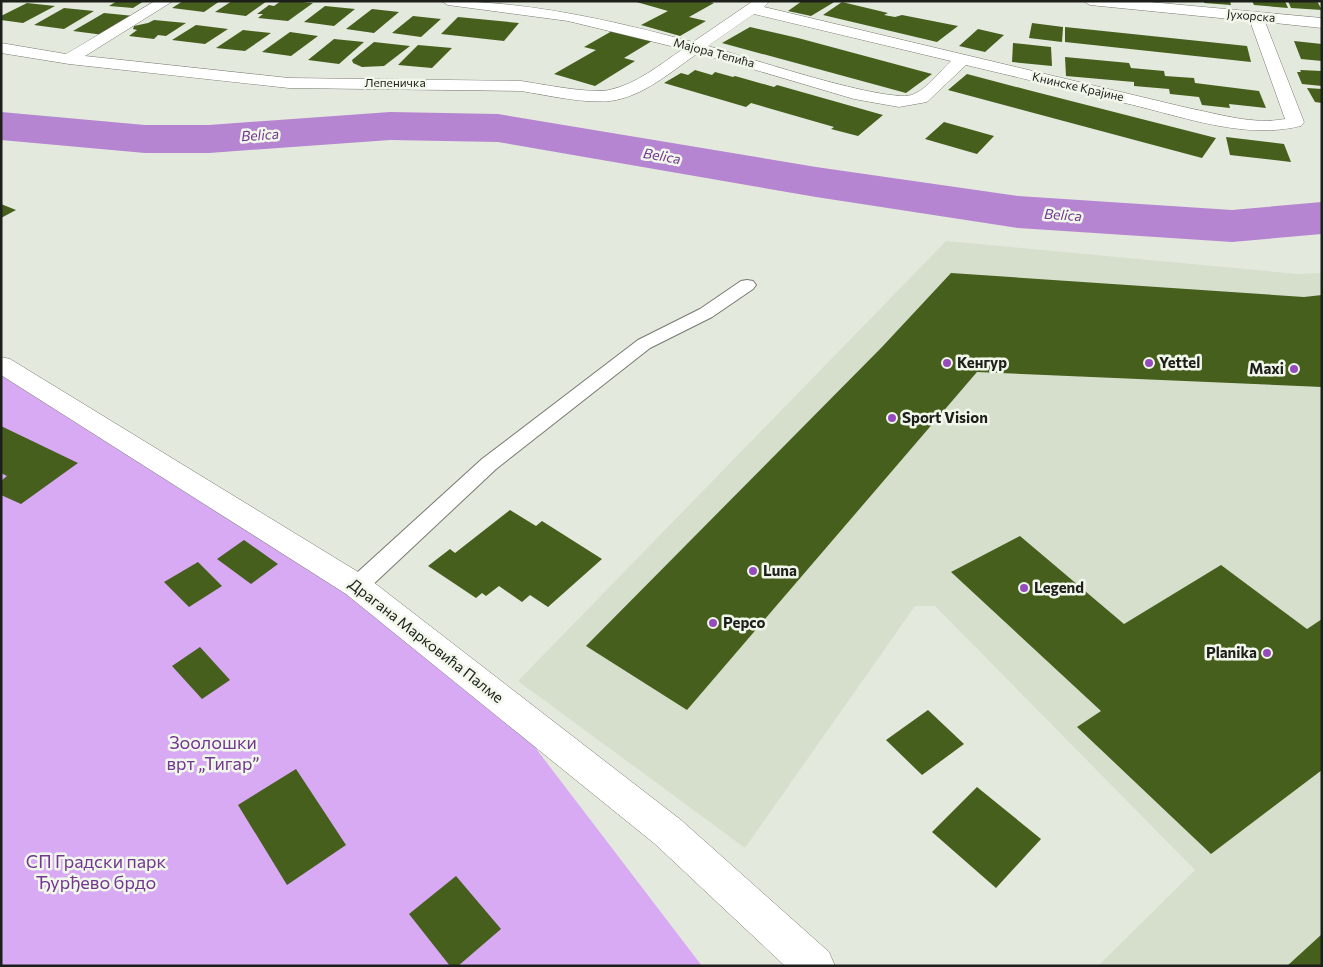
<svg xmlns="http://www.w3.org/2000/svg" width="1323" height="967" font-family="Commissioner,sans-serif">
<rect width="100%" height="100%" fill="#e4e9dd"/>
<path fill="#d6dfcc" d="M946,241L1298,274L1322,273V966H1098L1195,870L935,606H915L745,848L518,681Z"/>
<path fill="#d7aaf3" d="M1,374L266,528L508,712L702,966H1Z"/>
<g fill="none" stroke-linecap="round" stroke-linejoin="round">
<path fill="#b585d1" fill-rule="evenodd" d="M1,112L145,125H209L390,112L498,114L816,167L1018,196L1232,210L1322,202V234L1232,242L1018,228L816,197L498,142L390,140L209,153H145L1,140Z"/>
</g>
<g fill="#465f1d">
<path d="M117,1H144L133,8L109,6Z"/>
<path d="M183,1H220L204,12L172,8Z"/>
<path d="M232,1H267L246,16L215,12Z"/>
<path d="M281,1H292L313,3L288,21L258,18L263,14H257L269,5L274,6Z"/>
<path d="M633,1H707L714,3L689,17L706,21L680,36L641,25L668,11Z"/>
<path d="M802,1H836L811,16L788,11Z"/>
<path d="M1204,1H1230L1231,5L1204,3Z"/>
<path d="M1252,1H1285L1288,8L1254,5Z"/>
<path d="M1288,1H1317L1322,10L1291,8Z"/>
<path d="M842,2L888,13L884,15L895,17L902,15L958,26L937,42L823,15Z"/>
<path d="M27,3L55,6L23,23L1,20V16Z"/>
<path d="M325,6L355,9L334,26L304,22Z"/>
<path d="M64,8L94,11L64,29L34,25Z"/>
<path d="M372,9L399,12L374,33L346,29Z"/>
<path d="M104,13L134,16L104,35L73,31Z"/>
<path d="M413,16L441,19L421,37L392,33Z"/>
<path d="M458,17L489,20L519,23L504,41L441,34Z"/>
<path d="M154,20L186,23L166,36L158,35L154,39L129,36L137,30L133,29L134,26L148,23Z"/>
<path d="M1032,23L1063,27L1062,42L1029,38Z"/>
<path d="M196,25L228,29L205,44L172,40Z"/>
<path d="M750,27L798,38L932,74L906,93L722,43Z"/>
<path d="M1065,27L1247,46L1251,62L1065,42Z"/>
<path d="M978,29L1004,35L985,52L959,46Z"/>
<path d="M243,30L271,33L245,51L216,48Z"/>
<path d="M612,31L652,41L624,58L635,61L595,86L554,74L596,50L584,47Z"/>
<path d="M290,32L318,36L291,56L262,52Z"/>
<path d="M334,39L364,42L339,64L308,60Z"/>
<path d="M1294,41L1322,44V61L1301,59Z"/>
<path d="M374,42L410,46L384,66L362,67L353,63L352,60Z"/>
<path d="M1013,43L1051,47L1052,66L1012,62Z"/>
<path d="M418,45L452,48L432,68L398,65Z"/>
<path d="M1065,57L1129,63L1131,68L1164,71L1165,76L1194,78L1195,83L1259,91L1266,108L1229,104L1230,108L1202,105L1199,97L1170,94L1169,89L1134,86V82L1066,76Z"/>
<path d="M695,70L712,75L715,72L733,77L735,76L774,87L777,85L883,115L858,136L831,129L834,127L751,103L746,107L664,83L681,73L688,75Z"/>
<path d="M1300,70L1322,71V86L1302,84L1297,72H1301Z"/>
<path d="M967,74L1028,90L1216,138L1202,158L948,90Z"/>
<path d="M1307,88L1322,89V103L1315,102Z"/>
<path d="M944,122L994,136L977,154L925,139Z"/>
<path d="M1226,137L1284,144L1291,162L1230,155Z"/>
<path d="M1,204L16,210L1,218Z"/>
<path d="M951,273L1304,297L1322,295V387L977,372L687,710L586,646L882,347Z"/>
<path d="M1,426L78,463L21,504L1,495V481L7,476L1,473Z"/>
<path d="M510,510L536,526L542,521L602,559L548,607L530,595L522,602L499,586L486,596L482,593L476,598L428,566L450,549L455,553Z"/>
<path d="M1020,536L1124,624L1221,565L1307,629L1322,619V770L1211,854L1077,727L1101,711L951,572Z"/>
<path d="M244,540L278,564L251,584L217,559Z"/>
<path d="M198,562L222,586L189,607L164,582Z"/>
<path d="M200,647L230,680L202,699L172,666Z"/>
<path d="M928,710L964,744L922,775L886,740Z"/>
<path d="M296,769L346,845L287,885L238,805Z"/>
<path d="M977,787L1041,839L996,888L932,832Z"/>
<path d="M456,876L501,929L458,966H450L409,914Z"/>
<path d="M1322,934V966H1287Z"/>
</g>
<g fill="none" stroke-linecap="round" stroke-linejoin="round">
<defs>
<path id="lane" d="M747,280L753,281L756,285L753,289L712,317L650,348L496,469L365,592L357,595L349,592L345,586L349,580L482,459L638,340L700,309L741,281Z"/>
<g id="street">
<path d="M155,1H173L85,56L289,78L521,81C541,84 591,94 609,90C637,84 659,65 683,49L568,21L448,5L441,1C527,1 610,20 693,42L753,1H770L764,7L1188,108C1219,114 1253,125 1285,119L1250,21L1090,5L1083,1H1139L1322,18V28L1265,22L1304,122L1301,126C1245,140 1184,117 1129,104C1075,91 1021,78 966,65L927,102L899,107L854,99L698,53C672,71 643,97 610,101C585,104 546,95 521,91L289,88L69,64L1,53V43L66,54ZM754,14L951,61C940,71 928,88 914,94C892,106 740,55 708,46Z"/>
<path d="M1,357L10,359L368,578L681,820L829,952L835,966H785L655,844L346,594L1,375Z"/>
</g>
</defs>
<use href="#lane" stroke="#757a6f" stroke-width="2"/>
<use href="#street" stroke="#757a6f" stroke-width="1"/>
<use href="#lane" fill="#fff" fill-rule="evenodd"/>
<use href="#street" fill="#fff" fill-rule="evenodd"/>
</g>
<g fill="#964bbd" stroke="#f1f7ea" stroke-width="2">
<circle cx="947" cy="363" r="5"/>
<circle cx="1149" cy="363" r="5"/>
<circle cx="1294" cy="369" r="5"/>
<circle cx="892" cy="418" r="5"/>
<circle cx="753" cy="571" r="5"/>
<circle cx="1024" cy="588" r="5"/>
<circle cx="713" cy="623" r="5"/>
<circle cx="1267" cy="653" r="5"/>
</g>
<g text-anchor="middle" stroke-width="5" stroke-linejoin="round" paint-order="stroke">
<g font-size="12" fill="#1d1f1b" stroke="#f1f7ea">
<text transform="translate(1251 16) rotate(5)" y="4">Јухорска</text>
<text transform="translate(714 53) rotate(15)" y="4">Мајора Тепића</text>
<text x="395" y="87">Лепеничка</text>
<text transform="translate(1078 87) rotate(13)" y="4">Книнске Крајине</text>
</g>
<g font-size="14" font-style="italic" fill="#733692" stroke="#f1f7ea">
<text transform="translate(260 135) rotate(-4)" y="5">Belica</text>
<text transform="translate(662 156) rotate(10)" y="5">Belica</text>
<text transform="translate(1063 215) rotate(4)" y="5">Belica</text>
</g>
<g font-size="15" font-weight="bold" fill="#1d1f1b" stroke="#f1f7ea" text-anchor="start">
<text x="957" y="368">Кенгур</text>
<text x="1159" y="368">Yettel</text>
<text x="1284" y="374" text-anchor="end">Maxi</text>
<text x="902" y="423">Sport Vision</text>
<text x="763" y="576">Luna</text>
<text x="1034" y="593">Legend</text>
<text x="723" y="628">Pepco</text>
<text x="1257" y="658" text-anchor="end">Planika</text>
</g>
<g font-size="15" fill="#1d1f1b" stroke="#f1f7ea">
<text transform="translate(426 641) rotate(38)" y="5">Драгана Марковића Палме</text>
</g>
<g font-size="18" fill="#733692" stroke="#f1f7ea">
<text x="213" y="749">Зоолошки<tspan x="213" dy="21">врт „Тигар”</tspan></text>
<text x="96" y="868">СП Градски парк<tspan x="96" dy="21">Ђурђево брдо</tspan></text>
</g>
</g>
<rect width="1323" height="967" fill="none" stroke="#1d1f1b" stroke-width="5"/>
</svg>
